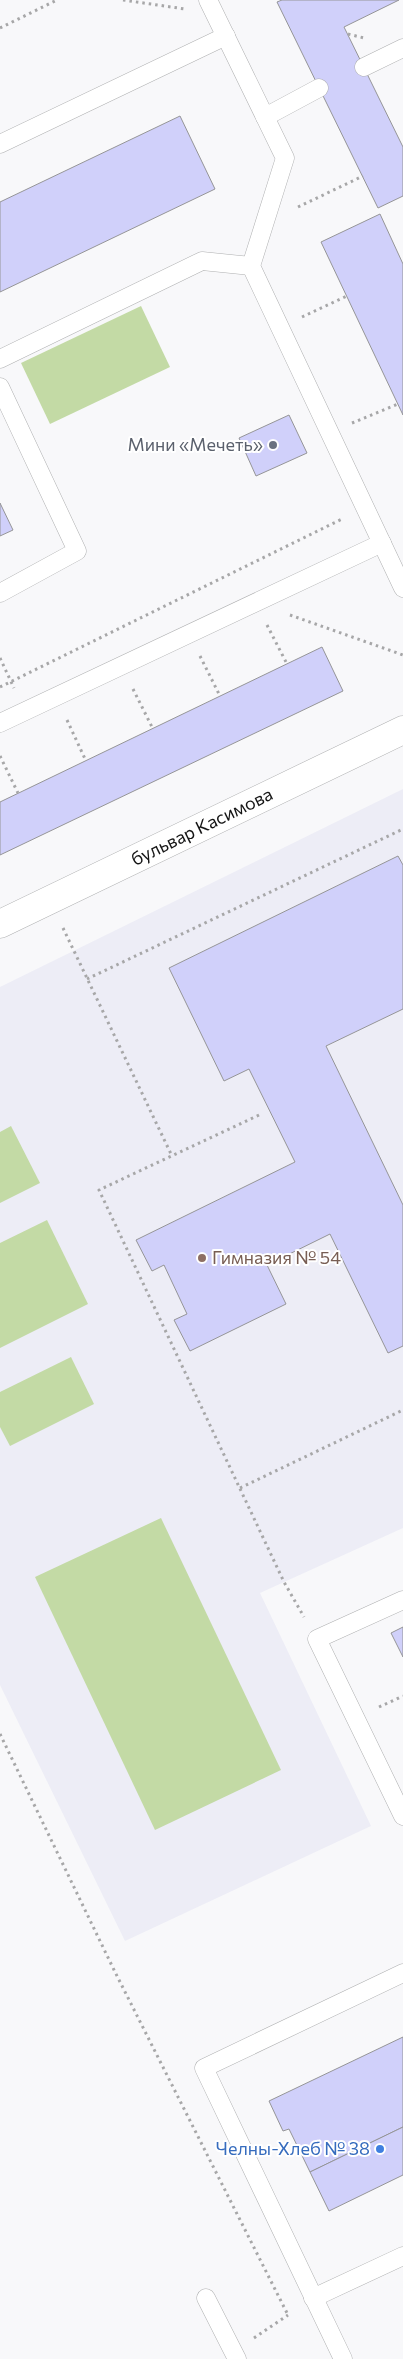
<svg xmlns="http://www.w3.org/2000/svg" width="403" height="2359" font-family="Commissioner,sans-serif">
<rect width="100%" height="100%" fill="#f8f8fa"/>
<path fill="#ededf6" d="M403,789V1528L260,1593L371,1826L125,1941L0,1685V987Z"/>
<g fill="#c3daa5">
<path d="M141,306L170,367L50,424L21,363Z"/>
<path d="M11,1126L40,1183L0,1203V1132Z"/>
<path d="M47,1220L88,1304L0,1348V1243Z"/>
<path d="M71,1357L94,1404L10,1446L0,1427V1392Z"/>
<path d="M161,1518L281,1770L155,1830L35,1577Z"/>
</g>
<g fill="#d0d0fa" stroke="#959597">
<path d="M282,0H399L344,27L403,147V196L378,208L277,2Z"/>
<path d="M180,116L215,189L0,292V202Z"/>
<path d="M380,214L403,264V415L321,242Z"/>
<path d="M289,415L307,453L256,476L239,438Z"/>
<path d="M0,503L13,530L0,536Z"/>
<path d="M322,647L343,691L0,855V802Z"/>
<path d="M398,856L403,865V1009L326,1046L403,1205V1346L388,1353L330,1234L267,1265L286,1304L190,1351L174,1320L187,1314L164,1265L152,1271L136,1240L295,1162L249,1069L224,1081L169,968Z"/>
<path d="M403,1627V1657L391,1633Z"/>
<path d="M403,2037V2127L310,2172L289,2129L283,2131L269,2101Z"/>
<path d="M403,2127V2175L329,2211L310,2172Z"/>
</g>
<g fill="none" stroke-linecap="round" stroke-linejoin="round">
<defs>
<g id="service">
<path d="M208,0L285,158L251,266L403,588"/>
<path d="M364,67L403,48"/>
<path d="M265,117L319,88"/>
<path d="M0,144L226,36"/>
<path d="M0,359L202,261L251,266"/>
<path d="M0,387L77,551L0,593"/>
<path d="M0,723L382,543"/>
<path d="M403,1600L317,1639L403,1816"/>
<path d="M206,2298L237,2359"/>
<path d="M313,2298L403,2256"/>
<path d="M343,2359L204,2068L403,1973"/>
</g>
<path id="minor" d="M0,924L403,730"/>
</defs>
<use href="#service" stroke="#afb0b1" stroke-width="19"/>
<use href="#minor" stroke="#afb0b1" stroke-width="29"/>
<g stroke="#a7a7a8" stroke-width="3" stroke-dasharray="2.5 4" stroke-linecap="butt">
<path d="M123,0L185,9"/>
<path d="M0,28L57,0"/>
<path d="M348,34L364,38"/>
<path d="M298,207L363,176"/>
<path d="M302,317L347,296"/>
<path d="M352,423L398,404"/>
<path d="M290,615L403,655"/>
<path d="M267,625L287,664"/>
<path d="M200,656L220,696"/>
<path d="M0,658L14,688"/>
<path d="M0,687L342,519"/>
<path d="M133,689L153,729"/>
<path d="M67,720L86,761"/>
<path d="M0,756L18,793"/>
<path d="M63,928L172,1156"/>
<path d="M87,979L403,829"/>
<path d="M259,1115L99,1190L284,1582L304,1617"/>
<path d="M240,1488L403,1410"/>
<path d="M379,1707L403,1696"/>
<path d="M0,1734L115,1972L288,2315"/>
<path d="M254,2338L288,2315"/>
</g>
<use href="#service" stroke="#fff" stroke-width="18"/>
<use href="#minor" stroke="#fff" stroke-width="28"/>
</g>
<circle fill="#6b7280" stroke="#fff" stroke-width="2" cx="273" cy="445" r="5"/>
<circle fill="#8d6e63" stroke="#fff" stroke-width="2" cx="202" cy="1258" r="5"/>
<circle fill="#3f7fe0" stroke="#fff" stroke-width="2" cx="380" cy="2149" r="5"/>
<g text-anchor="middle" stroke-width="4" stroke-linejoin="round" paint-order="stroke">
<g font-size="18" fill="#5b616d" stroke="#fff" text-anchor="end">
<text x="263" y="451">Мини «Мечеть»</text>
</g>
<g font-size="18" fill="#141414" stroke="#fff">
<text transform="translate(202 827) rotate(-26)" y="6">бульвар Касимова</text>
</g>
<g font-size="18" fill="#785e54" stroke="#fff" text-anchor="start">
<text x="212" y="1264">Гимназия № 54</text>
</g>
<g font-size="18" fill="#366cbe" stroke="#fff" text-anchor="end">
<text x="370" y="2155">Челны-Хлеб № 38</text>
</g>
</g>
</svg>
